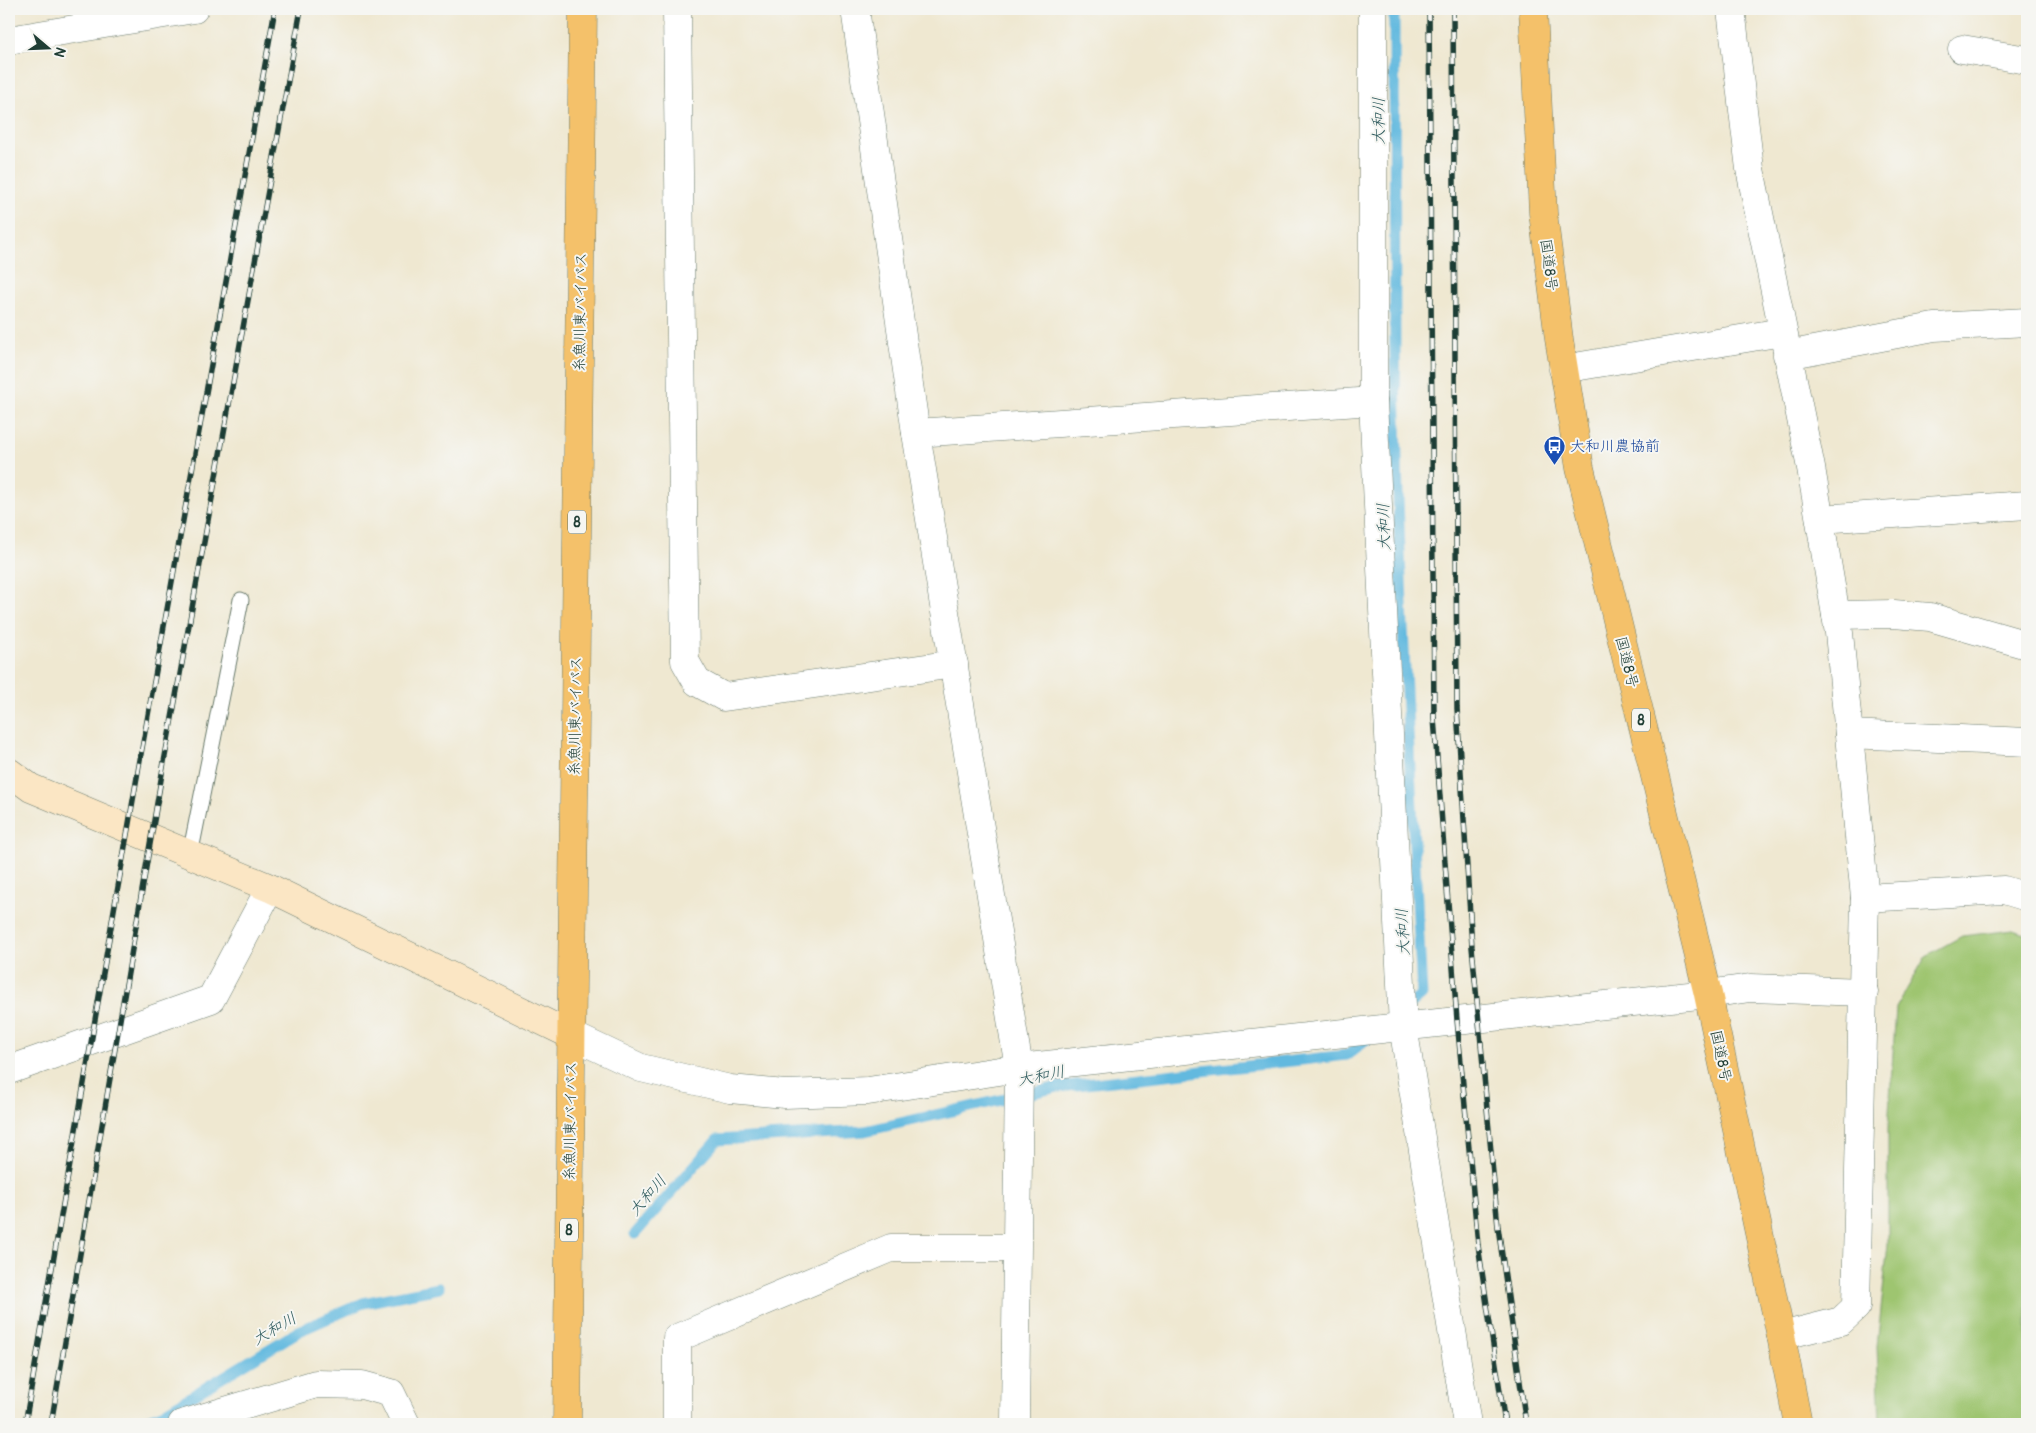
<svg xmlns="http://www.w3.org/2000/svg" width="2036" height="1433" font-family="Pangolin,'Klee One',sans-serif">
<rect width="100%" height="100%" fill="#f6f6f2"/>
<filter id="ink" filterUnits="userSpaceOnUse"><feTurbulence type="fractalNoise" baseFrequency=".02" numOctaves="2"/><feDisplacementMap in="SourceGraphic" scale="10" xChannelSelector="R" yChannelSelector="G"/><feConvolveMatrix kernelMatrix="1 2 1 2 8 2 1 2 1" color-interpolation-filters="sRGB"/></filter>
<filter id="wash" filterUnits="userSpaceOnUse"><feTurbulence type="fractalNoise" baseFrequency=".0096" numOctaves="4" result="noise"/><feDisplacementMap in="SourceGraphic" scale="20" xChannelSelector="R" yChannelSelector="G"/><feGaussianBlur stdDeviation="1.12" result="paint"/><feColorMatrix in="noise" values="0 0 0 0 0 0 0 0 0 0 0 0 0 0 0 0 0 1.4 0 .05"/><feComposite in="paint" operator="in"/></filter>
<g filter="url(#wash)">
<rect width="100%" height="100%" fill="#efe8d1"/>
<path fill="#9ec570" stroke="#5e8152" d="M2013,930L2027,935V1424H1880L1877,1346L1888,1244V1127L1896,1008L1926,956L1962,936Z"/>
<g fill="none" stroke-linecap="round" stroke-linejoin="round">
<g stroke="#62b9df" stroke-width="11">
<path d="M1394,9C1395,123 1394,237 1395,351C1397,566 1411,780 1422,995L1405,1008"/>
<path d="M635,1234L717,1140L865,1131L1058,1087L1347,1055L1371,1036"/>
<path d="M136,1424L164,1413L299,1331L363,1303L439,1288"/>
</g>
</g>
</g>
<g filter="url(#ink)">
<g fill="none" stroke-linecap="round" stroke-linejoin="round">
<defs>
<path id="lane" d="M190,855L241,600"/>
<g id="street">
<path d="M677,9L685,661L697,682L724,697L954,664"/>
<path d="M855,9L916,433L1019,1068L1015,1424"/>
<path d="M1373,9V401L1403,1026L1467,1424"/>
<path d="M1731,9L1750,169L1811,468L1839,633L1865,898L1856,1307L1841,1321L1781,1336"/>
<path d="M9,40L194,9"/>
<path d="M1962,49L2027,60"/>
<path d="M1787,355L1934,327L2027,322"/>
<path d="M1563,369L1782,332"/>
<path d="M916,433L1373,401"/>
<path d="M1820,519L2027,505"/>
<path d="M1836,615L1894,614L1930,617L2027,645"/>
<path d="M1849,734L2027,742"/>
<path d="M1865,898L2004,890L2027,897"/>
<path d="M571,1035L641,1068L730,1089L785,1094L868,1091L1019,1068L1708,994L1750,988L1864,992"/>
<path d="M9,1070L211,999L270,888"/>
<path d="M182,1424L316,1384L362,1385L391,1393L406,1424"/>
<path d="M677,1424V1338L891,1248H1016"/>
</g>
<path id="secondary" d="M9,772L31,788L270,888L571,1035"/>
<g id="highway">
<path d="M1533,9L1543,213L1559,339L1580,468L1708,994L1781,1336L1798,1424"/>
<path d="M567,1424L583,9"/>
</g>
</defs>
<use href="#lane" stroke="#68796b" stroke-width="17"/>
<use href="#street" stroke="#68796b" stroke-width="29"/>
<use href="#secondary" stroke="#68796b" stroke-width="29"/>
<use href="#highway" stroke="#68796b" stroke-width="29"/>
<use href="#lane" stroke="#fff" stroke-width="15"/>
<use href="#street" stroke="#fff" stroke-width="28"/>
<use href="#secondary" stroke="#fbe6c4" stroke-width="28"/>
<use href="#highway" stroke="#f4c16b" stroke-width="28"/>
<defs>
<g id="rail">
<path d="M1429,9L1434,718L1457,1020L1478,1245L1505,1424"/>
<path d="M1453,9L1457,708L1472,947L1498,1227L1526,1424"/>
<path d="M25,1424L141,754L275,9"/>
<path d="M51,1424L164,762L301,9"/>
</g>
</defs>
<use href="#rail" stroke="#1f3d34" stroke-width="5.5"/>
<use href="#rail" stroke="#f6f6f2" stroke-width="4" stroke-dasharray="11" stroke-linecap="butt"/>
</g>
</g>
<defs>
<symbol id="bus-pin" viewBox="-11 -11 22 30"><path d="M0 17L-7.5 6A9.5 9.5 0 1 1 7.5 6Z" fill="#1a4fb4" stroke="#f6f6f2"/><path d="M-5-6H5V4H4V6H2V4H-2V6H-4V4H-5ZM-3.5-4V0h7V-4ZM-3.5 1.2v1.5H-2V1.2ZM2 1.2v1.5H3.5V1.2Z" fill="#fff"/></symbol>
</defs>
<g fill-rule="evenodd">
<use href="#bus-pin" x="1542" y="434" width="25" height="34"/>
</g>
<g text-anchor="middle" stroke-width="4" stroke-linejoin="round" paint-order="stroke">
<g fill="#f6f6f2" stroke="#60746d" stroke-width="1">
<rect x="568" y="510.5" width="18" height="23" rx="4"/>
<rect x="1632" y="708.5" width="18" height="23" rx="4"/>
<rect x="560" y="1218.5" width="18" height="23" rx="4"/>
</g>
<g font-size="14" font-weight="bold" fill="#1f3d34">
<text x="577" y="527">8</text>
<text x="1641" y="725">8</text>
<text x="569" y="1235">8</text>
</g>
<g font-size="15" fill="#1f3d34" stroke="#f6f6f2">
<text transform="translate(1549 265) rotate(83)" y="5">国道8号</text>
<text transform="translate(580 312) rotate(-89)" y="5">糸魚川東バイパス</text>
<text transform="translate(1627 662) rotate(76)" y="5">国道8号</text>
<text transform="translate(575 716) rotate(-89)" y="5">糸魚川東バイパス</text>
<text transform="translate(1721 1056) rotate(78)" y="5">国道8号</text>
<text transform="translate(570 1121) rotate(-89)" y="5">糸魚川東バイパス</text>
</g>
<g font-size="15" fill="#164399" stroke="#f6f6f2" text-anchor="start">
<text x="1570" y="451">大和川農協前</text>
</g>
<g font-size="16" font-style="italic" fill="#305c5f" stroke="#f6f6f2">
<text transform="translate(1378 121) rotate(-90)" y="6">大和川</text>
<text transform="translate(1383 527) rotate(-92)" y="6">大和川</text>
<text transform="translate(1402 932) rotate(-93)" y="6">大和川</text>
<text transform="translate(1041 1075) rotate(-11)" y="6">大和川</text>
<text transform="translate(647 1195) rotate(-49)" y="6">大和川</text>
<text transform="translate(274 1328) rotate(-30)" y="6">大和川</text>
</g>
</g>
<rect width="2036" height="1433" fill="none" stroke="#f6f6f2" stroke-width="30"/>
<g transform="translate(48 48) rotate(109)" stroke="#f6f6f2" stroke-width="4" paint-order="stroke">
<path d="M0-4L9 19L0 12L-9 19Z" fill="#1f3d34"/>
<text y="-8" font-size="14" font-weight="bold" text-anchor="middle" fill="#1f3d34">N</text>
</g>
</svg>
